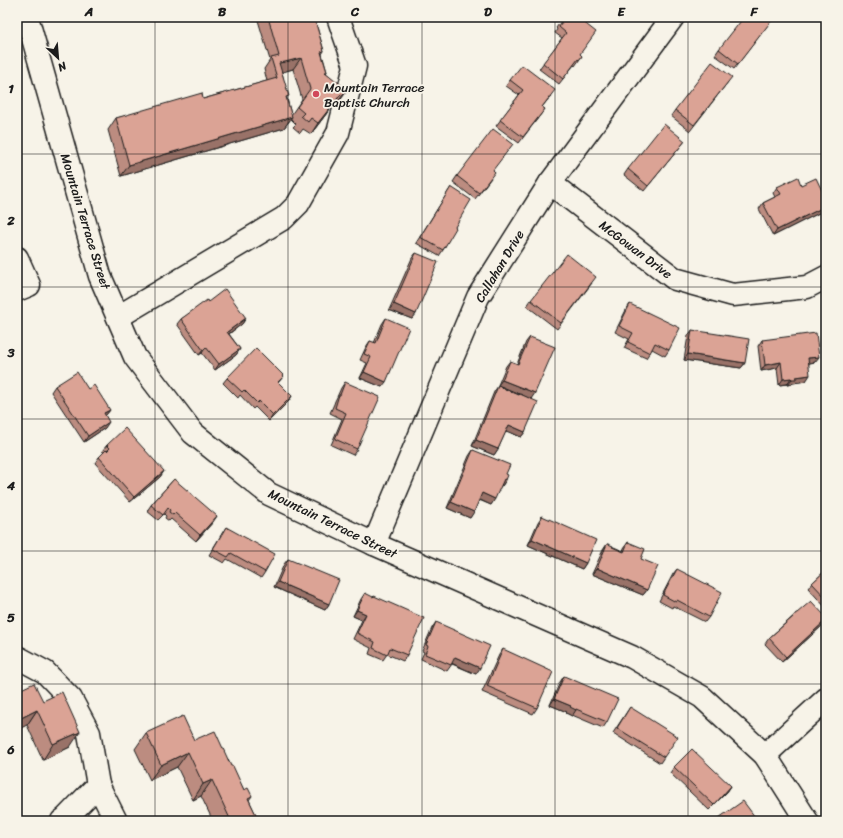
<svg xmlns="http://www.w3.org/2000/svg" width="843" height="838" font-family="Sriracha,sans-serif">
<rect width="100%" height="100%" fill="#f7f3e8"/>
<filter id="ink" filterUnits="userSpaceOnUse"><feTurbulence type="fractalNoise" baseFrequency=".025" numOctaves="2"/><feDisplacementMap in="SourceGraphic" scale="8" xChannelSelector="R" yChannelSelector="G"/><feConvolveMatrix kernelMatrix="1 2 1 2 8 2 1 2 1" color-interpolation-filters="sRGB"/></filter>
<g filter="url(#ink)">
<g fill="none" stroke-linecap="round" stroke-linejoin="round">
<defs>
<g id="minor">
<path d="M27,17L100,276L135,357L193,433L269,494L374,544L632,657L702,697L765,755L807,821"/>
<path d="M550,183L675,279L733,295L807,287L826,277"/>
<path d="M17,258L29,285L17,290"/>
<path d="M118,317L284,218L298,204L338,133L355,66L338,17"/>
<path d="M374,544L478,297L550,183L673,17"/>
<path d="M17,657L45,672L71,699L89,733L98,785L116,821"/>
<path d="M765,755L826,699"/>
<path d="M62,821L65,819L98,785"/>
</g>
</defs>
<use href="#minor" stroke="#1c1c1c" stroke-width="25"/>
<use href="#minor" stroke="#f7f3e8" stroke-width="22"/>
</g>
<g fill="#bc8c80" stroke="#1c1c1c" fill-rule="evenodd">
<path d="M257,17H314L324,51L322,54L327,72L326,73L347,91L335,106L333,105L311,134L303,129L300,133L293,127L296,124L291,119L284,128L121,176L108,130L116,118L203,99L267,81L264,69L270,60ZM293,69L302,99L291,115L287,98L282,72Z"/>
<path d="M564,17L580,54L582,56L575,66L574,65L559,84L539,69L562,38L555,33L557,29L556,28Z"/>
<path d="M767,26L734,69L715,55L719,49Z"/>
<path d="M510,80L551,96L542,107L545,109L519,143L496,126L519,95L506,86Z"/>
<path d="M728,82L690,131L671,116L675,110Z"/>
<path d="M685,141L644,191L624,175L628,169Z"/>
<path d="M457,176L491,178L475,199L453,182Z"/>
<path d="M801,185L826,199V208L825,210L773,236L759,209L763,203L775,197L773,193L777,187Z"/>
<path d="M451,187L455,227L443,250L439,256L416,243Z"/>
<path d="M416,253V314L412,319L389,310L412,258Z"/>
<path d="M592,283L557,329L527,306L531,300Z"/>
<path d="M208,302L246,318L242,324L229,334L240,349L236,355L215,370L202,353L199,355L177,324L181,319Z"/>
<path d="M630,304L669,350L665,356L652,349L646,358L624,348L629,339L615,332L626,310Z"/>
<path d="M386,318L382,387L360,378L367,363L360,360L366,347L370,341L374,343L382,324Z"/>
<path d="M826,327V341L822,332Z"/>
<path d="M692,330L745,363L741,368L684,360L688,336Z"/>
<path d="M530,337L531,399L525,432L521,437L506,431L498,449L494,455L472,446L494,392L498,386L519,395L520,394L498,385L506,366L510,361L517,364L526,342Z"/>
<path d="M762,340L815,362L809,363L806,381L793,383L792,384L787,385V384L779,385L777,368L761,371L758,346Z"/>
<path d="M284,376L278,383L292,396L288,402L269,421L255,407L253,409L240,395L238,398L223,383L227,378Z"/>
<path d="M345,382L357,449L353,455L331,445L342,419L330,413L334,404L335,401L337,397L341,388Z"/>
<path d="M55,386L88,389L110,410L105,416V428L84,442L51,392Z"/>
<path d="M107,445L164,471L160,477L130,502L95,463L99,457L104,452L102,451Z"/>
<path d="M473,450L506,474V480L502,486L501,485L491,505L479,500L470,518L447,508L469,456Z"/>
<path d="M174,479L213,522L196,541L171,519L169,521L165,518L166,516L164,514L158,520L147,511L151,505Z"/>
<path d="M542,516L586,563L582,569L528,545L538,522Z"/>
<path d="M226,527L265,572L261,578L227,559L224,563L209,555Z"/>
<path d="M628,542L641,559L647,590L643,595L592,574L603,550L607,544L623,551L624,548Z"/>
<path d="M288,559L329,604L325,610L274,587L284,564Z"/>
<path d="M677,569L709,617L705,622L673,606L672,608L659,601L673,574Z"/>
<path d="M826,570V608L808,588L812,583Z"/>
<path d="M365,593L407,655L403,661L387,654L383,660L369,654L371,648L353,639L362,620L353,616L361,599Z"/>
<path d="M797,613L826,617V621L823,625L782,662L765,644L769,638Z"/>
<path d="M436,622L476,674L452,664L447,671L421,659L424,652L422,651L432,628Z"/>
<path d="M503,649L537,708L533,714L482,692L499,655Z"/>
<path d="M564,676L607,722L603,728L572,715V716L566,713L567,712L550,705L560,682Z"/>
<path d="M43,701L70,747L43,760L27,725Z"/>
<path d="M630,707L664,757L660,763L613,733Z"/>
<path d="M146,733L194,740L231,766L244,790L252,796L249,800L259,821H213L201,796L193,800L177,767L150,780L135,749Z"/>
<path d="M674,767L731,786L727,792L709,810L670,773Z"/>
</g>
<g fill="#997268" stroke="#1c1c1c">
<path d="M301,58L293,69L276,74L279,63Z"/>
<path d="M347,91L339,102L335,106L343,95Z"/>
<path d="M341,94L333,105L311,134L318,123Z"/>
<path d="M292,117L284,128L121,176L129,165Z"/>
<path d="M826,206V208L825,210L773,236L777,230Z"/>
<path d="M394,304L416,314L412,319L389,310Z"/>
<path d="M246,318L242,324L223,338L227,332Z"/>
<path d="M206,347L202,353L199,355L203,350Z"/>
<path d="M240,349L236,355L215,370L219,364Z"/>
<path d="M688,354L745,363L741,368L684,360Z"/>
<path d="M819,357L815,362L804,364L808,358Z"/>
<path d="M781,362L777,368L761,371L765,365Z"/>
<path d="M364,372L386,382L382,387L360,378Z"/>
<path d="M810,375L806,381L793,383L792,384L787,385L792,379L796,377Z"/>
<path d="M791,378L787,384L779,385L783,379Z"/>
<path d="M502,380L535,393L531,399L498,385Z"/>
<path d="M292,396L288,402L269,421L273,415Z"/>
<path d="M110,410L106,415L100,419L104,413Z"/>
<path d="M109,422L105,428L84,442L88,436Z"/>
<path d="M509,425L525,432L521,437L505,430Z"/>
<path d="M476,440L498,449L494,455L472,446Z"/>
<path d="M164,471L160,477L130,502L134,497Z"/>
<path d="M504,479L506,480L502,486L500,485Z"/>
<path d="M482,493L495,499L491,505L478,499Z"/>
<path d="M451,502L474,512L470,518L447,508Z"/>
<path d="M217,516L213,522L196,541L200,535Z"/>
<path d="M532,539L586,563L582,569L528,545Z"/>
<path d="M597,568L647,590L643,595L592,574Z"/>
<path d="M278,582L329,604L325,610L274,587Z"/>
<path d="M357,610L366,614L362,620L353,616Z"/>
<path d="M826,620L823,625L782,662L786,657Z"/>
<path d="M455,657L480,668L476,674L451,663Z"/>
<path d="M554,699L571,706L576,710L572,716L566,713L567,712L550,705Z"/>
<path d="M37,710L27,725L17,730V720Z"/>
<path d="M80,732L70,747L43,760L53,744Z"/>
<path d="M188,752L177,767L150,780L161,765Z"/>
<path d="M212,780L201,796L193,800L203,784Z"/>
<path d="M731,786L727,792L709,810L714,805Z"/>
</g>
<g fill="#dba395" stroke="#1c1c1c">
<path d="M268,17H314L324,51L321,52L327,72H325L345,88L344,89L347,91L343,95L341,94L318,123L311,118L308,122L301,116L304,113L297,107L310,89L301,58L285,62L279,63L289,96L286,97L292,117L129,165L116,118L202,93L203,99L277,78L271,58L279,56Z"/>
<path d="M564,17H577L596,32L580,54L582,56L579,60L578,59L563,79L543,63L566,33L559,27L562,23L560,22Z"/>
<path d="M744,17H767L772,20L738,64L719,49Z"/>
<path d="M712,62L732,77L694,125L675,110Z"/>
<path d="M522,65L555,90L542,107L545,109L523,137L500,120L523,90L510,80Z"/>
<path d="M664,124L685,141L648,186L628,169Z"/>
<path d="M493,129L513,144L493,170L495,172L479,193L457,176Z"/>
<path d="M798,177L801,185L816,178L826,199V206L777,230L763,203L781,194L777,187Z"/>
<path d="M451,187L471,200L455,227L456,228L443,250L420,237Z"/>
<path d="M416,253L438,262L416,314L394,304Z"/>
<path d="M567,254L596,277L561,323L531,300Z"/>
<path d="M225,289L246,318L227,332L240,349L219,364L206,347L203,350L181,319L207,300L208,302Z"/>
<path d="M630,304L680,328L669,350L655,343L650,353L628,342L633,333L619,326Z"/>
<path d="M386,318L409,328L386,382L364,372L371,357L364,354L370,341L376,343Z"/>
<path d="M692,330L749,339L745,363L688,354Z"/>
<path d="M816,333L819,357L808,358L810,375L796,377V379H792L791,378L783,379L781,362L765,365L762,340Z"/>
<path d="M530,337L555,347L535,393L502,380L510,361L518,364Z"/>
<path d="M256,348L284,376L278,382L292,396L273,415L259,401L257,403L244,390L242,392L227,378Z"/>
<path d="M77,372L88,389L94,385L110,410L104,413L109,422L88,436L55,386Z"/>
<path d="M345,382L380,397L357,449L335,439L346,413L335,408L338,398L339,395H340Z"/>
<path d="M498,386L519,395L520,394L538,402L525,432L509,425L498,449L476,440Z"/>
<path d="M125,428L164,471L134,497L99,457L106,450L107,451L110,448L107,445Z"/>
<path d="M473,450L510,465L506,474L508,475L506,480L504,479L495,499L482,493L474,512L451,502Z"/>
<path d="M174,479L217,516L200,535L175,513L173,515L169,512L170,510L168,508L163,515L151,505Z"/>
<path d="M542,516L596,540L586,563L532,539Z"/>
<path d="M226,527L275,554L265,572L231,553L228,557L213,549Z"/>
<path d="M628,542L645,549L641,559L658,566L647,590L597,568L607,544H608L613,546L612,547L624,552Z"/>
<path d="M288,559L339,580L329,604L278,582Z"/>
<path d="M677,569L722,592L709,617L677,600L676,602L663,595Z"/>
<path d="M826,570V598L812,583Z"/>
<path d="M365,593L373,597L374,596L424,618L407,655L390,648L387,655L373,648L375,642L357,633L366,614L357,610Z"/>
<path d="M811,601L826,617V620L786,657L769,638L793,617L796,613H797Z"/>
<path d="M436,622L490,646L480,668L455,657L451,665L425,654L428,646L426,645Z"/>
<path d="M503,649L553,672L537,708L487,686Z"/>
<path d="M564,676L618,699L607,722L576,709V710L570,707L571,706L554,699Z"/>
<path d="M34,683L43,701L62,692L80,732L53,744L37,710L17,720V691Z"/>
<path d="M630,707L678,737L664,757L617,728Z"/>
<path d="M183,716L194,740L215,731L231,766H233L244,790L248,788L252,796L248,798L259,821H231L212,780L203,784L188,752L161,765L146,733Z"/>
<path d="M692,749L731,786L714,805L674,767Z"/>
<path d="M743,801L758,821H717L716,820Z"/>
</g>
</g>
<path fill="none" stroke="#1c1c1c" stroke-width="1" stroke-opacity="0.55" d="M155,17V821M288,17V821M422,17V821M555,17V821M688,17V821M17,154H826M17,287H826M17,419H826M17,551H826M17,684H826"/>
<circle fill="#d1495b" stroke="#f7f3e8" stroke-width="1.5" cx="316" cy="94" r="4"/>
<g text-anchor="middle" stroke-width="3.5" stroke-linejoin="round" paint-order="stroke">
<g font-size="13" fill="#1c1c1c" stroke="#f7f3e8" text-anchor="start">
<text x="324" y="92">Mountain Terrace<tspan x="324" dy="15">Baptist Church</tspan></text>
</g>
<g font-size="13" fill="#1c1c1c" stroke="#f7f3e8">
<text transform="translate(86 221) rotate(73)" y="5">Mountain Terrace Street</text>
<text transform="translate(636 249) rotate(37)" y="5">McGowan Drive</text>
<text transform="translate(499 266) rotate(-59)" y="5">Callahan Drive</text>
<text transform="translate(333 523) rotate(26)" y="5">Mountain Terrace Street</text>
</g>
</g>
<rect width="843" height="838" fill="none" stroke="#f7f3e8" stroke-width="44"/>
<g transform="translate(58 58) rotate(154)" stroke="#f7f3e8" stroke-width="3" paint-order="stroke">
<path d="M0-3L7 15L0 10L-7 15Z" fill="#1c1c1c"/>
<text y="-6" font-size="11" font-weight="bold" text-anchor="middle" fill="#1c1c1c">N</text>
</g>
<rect x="22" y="22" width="799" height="794" fill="none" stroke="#1c1c1c" stroke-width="1.5"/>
<g font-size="13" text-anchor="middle" font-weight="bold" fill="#1c1c1c">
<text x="89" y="16">A</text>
<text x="222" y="16">B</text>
<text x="355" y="16">C</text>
<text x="488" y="16">D</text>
<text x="621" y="16">E</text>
<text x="754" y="16">F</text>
<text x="11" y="93">1</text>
<text x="11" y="225">2</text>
<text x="11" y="357">3</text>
<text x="11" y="490">4</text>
<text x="11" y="622">5</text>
<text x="11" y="754">6</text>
</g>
</svg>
